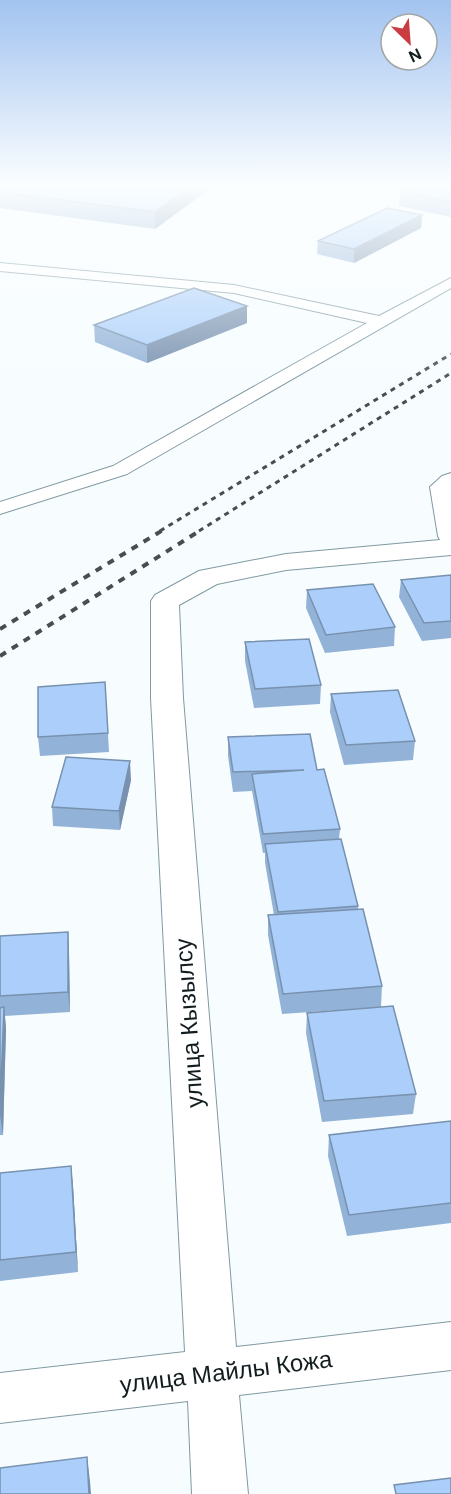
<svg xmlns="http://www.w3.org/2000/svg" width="451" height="1494" font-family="'DM Sans',sans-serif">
<rect width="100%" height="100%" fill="#f7fdff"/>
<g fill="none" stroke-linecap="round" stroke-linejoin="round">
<defs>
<path id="service" d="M0,263L234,285L379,316L451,278V288L127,474L0,514V502L113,466L367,323L234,293L0,271Z"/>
<path id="minor" d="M451,473V555L286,570L217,584L179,605L183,698L236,1347L451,1322V1370L239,1395L248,1494H192L188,1401L0,1423V1373L185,1352L151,698V601L155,595L199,571L209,569L286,554L440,540L438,536L430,487L442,476Z"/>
</defs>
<use href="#service" stroke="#8099a2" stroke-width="2"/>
<use href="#minor" stroke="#8099a2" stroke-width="2"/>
<use href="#service" fill="#fff" fill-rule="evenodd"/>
<use href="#minor" fill="#fff" fill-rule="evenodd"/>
<g stroke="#454e51" stroke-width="3" stroke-dasharray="5 5" stroke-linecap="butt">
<path d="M160,531L451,354"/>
<path d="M199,531L451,373"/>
</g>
<g stroke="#454e51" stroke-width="4" stroke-dasharray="7 7" stroke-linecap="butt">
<path d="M0,629L163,530"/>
<path d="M0,656L201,530"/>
</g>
</g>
<g fill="#93b2d7">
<path d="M0,185H215L155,229L0,208Z"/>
<path d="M451,185V217L399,206L400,191Z"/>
<path d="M422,215L421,228L354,263L317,254L318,241Z"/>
<path d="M247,323L147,363L95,342L94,325Z"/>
<path d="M451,575V638L422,641L399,597L401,580Z"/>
<path d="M307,590L395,627L394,646L325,653L306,608Z"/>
<path d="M245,642L321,685L320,704L254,708L245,661Z"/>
<path d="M331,694L415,741L413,760L344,765L330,712Z"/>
<path d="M108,733L109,752L40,756L38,737Z"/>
<path d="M228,737L317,770L340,829L339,839L358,906V910L382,986L381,1007L282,1014L268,935V915H274L265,863V853H263L252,791L233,792L228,756Z"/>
<path d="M131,780L120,830L53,826L52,807Z"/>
<path d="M68,932L69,952L70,1012L5,1016L6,1028L3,1135H0V936Z"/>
<path d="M307,1013L416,1094L413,1114L322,1122L306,1033Z"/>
<path d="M451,1121V1223L347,1236L328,1156L329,1135Z"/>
<path d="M71,1166L73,1186L78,1272L0,1281V1173Z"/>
</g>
<g fill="#7891af">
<path d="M193,185H215L155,229V212Z"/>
<path d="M422,215L421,228L354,263V249Z"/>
<path d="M247,306V323L147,363V345Z"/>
<path d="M130,761L131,780L120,830L119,811Z"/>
<path d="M68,932L69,952L70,1012L68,992Z"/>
<path d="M4,1007L6,1028L3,1135L0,1115Z"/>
<path d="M71,1166L73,1186L78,1272L76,1252Z"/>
<path d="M87,1457L90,1481L91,1494H89Z"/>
</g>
<g fill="#abcffa" stroke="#7891af" stroke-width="1.5">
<path d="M0,185H193L155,212L0,192Z"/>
<path d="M413,185H451V202L400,191Z"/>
<path d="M387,208L422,215L354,249L318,241Z"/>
<path d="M194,288L247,306L147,345L94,325Z"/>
<path d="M451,575V621L424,623L401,580Z"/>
<path d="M373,584L395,627L326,635L307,590Z"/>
<path d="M309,639L321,685L255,689L245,642Z"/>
<path d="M105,682L108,733L38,737V687Z"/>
<path d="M398,690L415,741L346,745L331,694Z"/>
<path d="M310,734L317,770L324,769L340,829L263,834L252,774L304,770L233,772L228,737Z"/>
<path d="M66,757L130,761L119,811L52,807Z"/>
<path d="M341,839L358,906L278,912L265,844Z"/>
<path d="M363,909L382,986L283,994L268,915Z"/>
<path d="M68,932V992L0,996V936Z"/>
<path d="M393,1006L416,1094L324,1101L307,1013Z"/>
<path d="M4,1007L0,1110V1008Z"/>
<path d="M451,1121V1203L349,1215L329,1135Z"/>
<path d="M71,1166L76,1252L0,1260V1173Z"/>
<path d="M87,1457L89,1494H0V1468Z"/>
<path d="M451,1478V1494H396L394,1485Z"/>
</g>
<linearGradient id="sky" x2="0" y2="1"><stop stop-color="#a2c3f0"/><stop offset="0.47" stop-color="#fbfeff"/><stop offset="1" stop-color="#fbfeff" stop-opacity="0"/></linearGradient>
<rect width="451" height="394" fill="url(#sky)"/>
<g text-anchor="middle" stroke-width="6" stroke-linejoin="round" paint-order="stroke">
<g font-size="24" fill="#131d20" stroke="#fff">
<text transform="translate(189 1023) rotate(-94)" y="8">улица Кызылсу</text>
<text transform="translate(226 1372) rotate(-7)" y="8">улица Майлы Кожа</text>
</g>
</g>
<g transform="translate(409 42) rotate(155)"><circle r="28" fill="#ffffff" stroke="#a1a5a6" stroke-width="1.5"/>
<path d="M0-4.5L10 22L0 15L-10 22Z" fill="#cb3c42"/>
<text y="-9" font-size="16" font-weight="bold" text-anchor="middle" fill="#131d20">N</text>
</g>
</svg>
